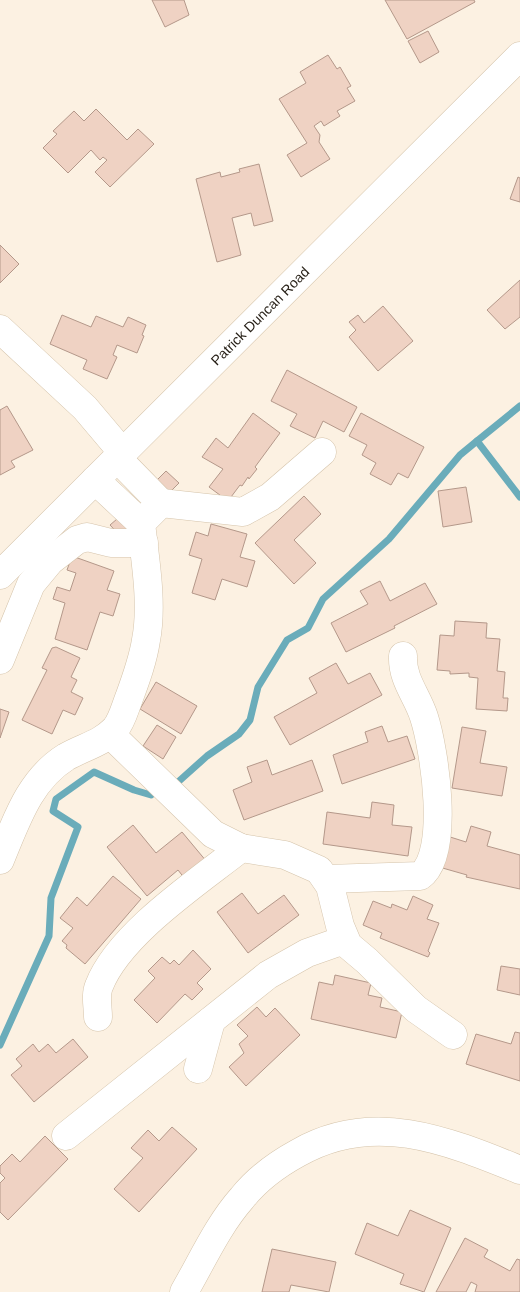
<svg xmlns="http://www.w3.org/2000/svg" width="520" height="1292" font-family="Helvetica,sans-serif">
<rect width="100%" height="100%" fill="#fcf1e2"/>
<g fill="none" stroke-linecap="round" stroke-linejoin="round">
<g stroke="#6aacba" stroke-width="7">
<path d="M520,406L477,441L520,497"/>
<path d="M178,782L207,756L239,734L250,720L258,687L287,640L308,628L323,599L389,539L460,455L477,441"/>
<path d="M0,1045L49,936L51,898L78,827L53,811L56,799L94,772L134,790L151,795"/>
</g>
</g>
<g fill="#efd2c3" stroke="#b4988a">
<path d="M152,0H184L189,15L165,27Z"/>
<path d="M385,0H474L475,2L407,39Z"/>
<path d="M428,31L439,52L420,63L408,41Z"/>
<path d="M328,55L337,69L340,67L351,86L347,88L355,101L337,111L340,116L324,126L321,121L314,126L320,135L319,142L330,159L301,177L287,155L307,143L279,99L306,83L300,72Z"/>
<path d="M96,109L127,140L138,129L154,144L110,187L95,172L107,160L103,157L100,160L91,150L68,173L43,148L57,134L53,131L74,111L84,121Z"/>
<path d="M259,164L273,221L254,226L251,213L232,218L241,255L217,262L196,179L220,172L221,177L240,172L239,169Z"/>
<path d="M518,177L520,178V202L510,199Z"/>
<path d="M0,245L19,264L0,283Z"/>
<path d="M520,280V317L505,329L487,310Z"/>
<path d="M383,306L413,341L378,371L349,337L356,330L349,322L358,315L364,323Z"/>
<path d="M62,315L91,327L96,316L123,327L128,317L146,325L142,335L144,336L137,353L117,345L113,355L117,357L107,379L83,369L87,360L50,344Z"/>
<path d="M287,370L357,407L344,432L323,421L315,438L290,426L297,414L271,401Z"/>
<path d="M7,406L33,450L11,461L15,467L0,475V410Z"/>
<path d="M253,413L280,433L255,467L257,469L249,479L248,477L242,486L240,485L228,501L209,487L223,469L202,457L216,438L228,448Z"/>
<path d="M361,413L424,447L408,478L398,473L391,485L370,474L376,463L362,455L367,445L349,436Z"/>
<path d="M166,471L179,483L167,495L154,483Z"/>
<path d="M466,487L472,522L443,527L438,491Z"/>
<path d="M304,496L321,514L294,540L316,563L294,584L255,543Z"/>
<path d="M124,513L136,527L123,539L110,525Z"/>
<path d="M211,524L247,534L240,557L255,561L247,587L222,579L215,600L192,593L202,559L189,555L196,532L208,536Z"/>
<path d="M72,556L114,571L107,590L120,594L113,616L100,612L87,650L55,639L65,603L53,599L57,587L70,591L76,573L67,570Z"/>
<path d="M380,581L390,601L425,583L437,604L394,626L395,628L346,652L331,623L368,604L360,591Z"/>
<path d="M455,621L487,623L486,638L500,639L497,671L505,672L503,698H508L507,711L476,709L478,678L469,677V673L450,674V671L437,670L440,635L454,636Z"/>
<path d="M56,647L80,658L71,677L77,680L71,692L83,698L75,715L63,710L52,734L22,720L47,670L42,668L52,648Z"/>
<path d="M336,663L348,684L370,673L382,695L290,745L274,717L317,693L309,678Z"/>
<path d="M156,682L197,706L181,734L140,709Z"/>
<path d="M0,709L9,712L0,738Z"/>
<path d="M157,725L176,737L163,759L143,746Z"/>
<path d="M382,726L388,742L407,736L415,759L342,784L333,755L368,742L365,732Z"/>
<path d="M462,727L486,731L480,763L507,767L502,796L452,788Z"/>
<path d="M267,760L272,775L312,760L323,791L244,820L233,790L252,782L247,767Z"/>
<path d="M372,802L394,805L392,825L412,827L408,856L323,844L327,812L370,818Z"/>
<path d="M133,825L156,853L182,832L207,862L185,879L178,870L147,896L107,847Z"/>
<path d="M471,826L491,832L487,846L520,855V889L466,877L467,875L439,867L447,836L466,842Z"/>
<path d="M113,876L141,899L85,964L66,948L67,945L62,941L73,928L60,918L77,897L87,906Z"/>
<path d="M242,893L258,914L284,895L299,915L248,953L217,912Z"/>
<path d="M413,896L433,905L427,919L439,923L428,951L430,953L428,957L380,938L382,933L363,925L373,901L391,908L392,904L407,910Z"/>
<path d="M193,950L211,969L197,983L203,989L192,1000L185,994L157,1023L134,1000L155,978L148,971L162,957L170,964L174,960L179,965Z"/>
<path d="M501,966L520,969V995L497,990Z"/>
<path d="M335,975L371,983L368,995L382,998L380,1007L402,1012L396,1038L311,1019L319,982L333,985Z"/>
<path d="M257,1007L266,1017L275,1008L300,1035L246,1086L229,1067L244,1053L239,1044L248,1036L237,1025Z"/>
<path d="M515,1032L520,1033V1081L466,1064L476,1034L511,1044Z"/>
<path d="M73,1039L88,1057L34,1102L11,1075L22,1066L16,1059L33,1044L39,1052L48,1044L56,1053Z"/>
<path d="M172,1127L197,1149L139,1212L114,1189L143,1158L131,1148L148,1130L159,1141Z"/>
<path d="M45,1136L68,1159L8,1220L0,1212V1183L5,1178L0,1173V1166L12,1154L20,1162Z"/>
<path d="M410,1210L451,1228L424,1292L400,1284L404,1274L355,1254L367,1223L398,1236Z"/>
<path d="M465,1238L488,1250L484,1257L510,1271L517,1259L520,1260V1292H475L477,1285L471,1282L466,1292H436Z"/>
<path d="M272,1249L336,1262L329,1292L291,1285L289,1292H262Z"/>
</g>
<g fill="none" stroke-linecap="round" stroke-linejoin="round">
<defs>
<g id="minor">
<path d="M0,329L85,408L123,453"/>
<path d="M95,480L141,523"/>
<path d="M161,503L243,512L270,497L322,452"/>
<path d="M0,575L520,56"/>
<path d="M0,660L31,584L50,561L77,540L87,537L111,543H144"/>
<path d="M110,734L213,834L241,848L285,855L319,870L330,886L340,926L348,945L367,961L416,1009L453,1035"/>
<path d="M0,860C16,822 29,780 66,757C83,747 101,744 115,729C122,721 125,708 129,698C136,679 143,660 146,640C153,604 145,559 141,523L161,503L117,458"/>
<path d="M327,879L420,876C451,854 434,748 424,717C417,695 402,680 403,656"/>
<path d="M98,1017C98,1007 95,995 99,986C119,934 198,882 241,848"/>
<path d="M198,1069L211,1021"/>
<path d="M66,1136L268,975L307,953L344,940"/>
<path d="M184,1292C202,1261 218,1225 242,1198C258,1178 276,1165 298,1153C373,1110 446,1140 520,1170"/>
</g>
</defs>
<use href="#minor" stroke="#d5c4ab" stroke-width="29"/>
<use href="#minor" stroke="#fff" stroke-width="28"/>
</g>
<g text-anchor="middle" stroke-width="4" stroke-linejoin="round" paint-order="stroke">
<g font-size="14" fill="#241d14" stroke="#fff">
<text transform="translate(260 316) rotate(-45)" y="5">Patrick Duncan Road</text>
</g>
</g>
</svg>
